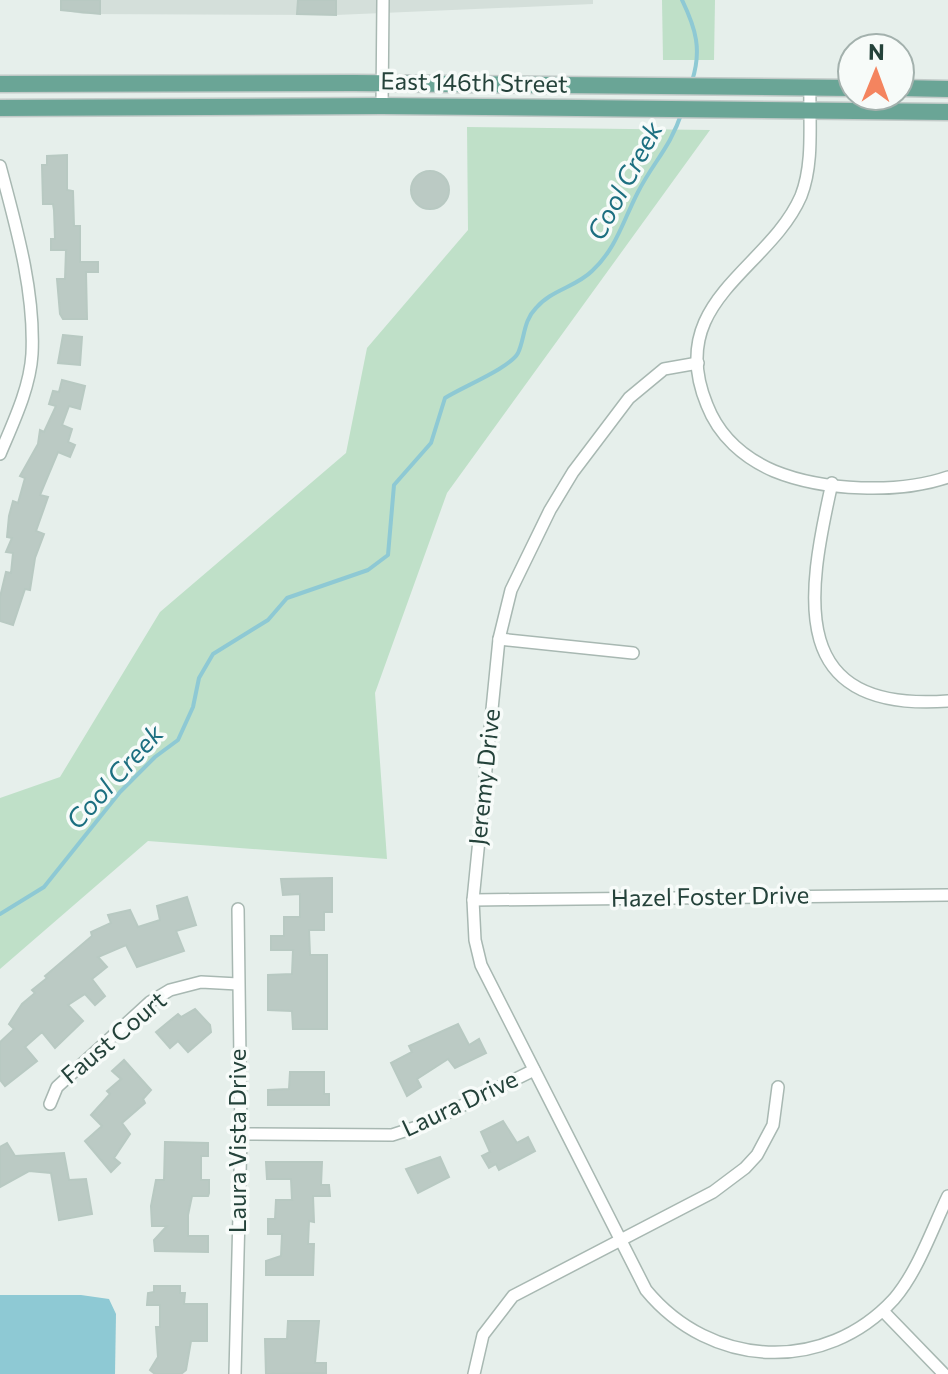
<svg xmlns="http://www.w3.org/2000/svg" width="948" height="1374" font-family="Commissioner,sans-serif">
<rect width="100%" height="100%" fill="#e6efeb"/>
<path fill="#d4dfda" d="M61,0H593V4L336,15L83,14L61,10Z"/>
<g fill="#bfe0c8">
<path d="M662,0H715L714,60H663Z"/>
<path d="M467,127L710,130L447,493L375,693L387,859L148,841L0,969V798L60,777L160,612L346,453L367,348L468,230Z"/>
</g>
<path fill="#8ec9d4" d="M0,1295H81L109,1299L116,1314L115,1374H0Z"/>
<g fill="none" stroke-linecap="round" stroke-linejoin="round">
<g stroke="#8ec9d4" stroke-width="4">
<path d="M682,0C696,29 702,50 692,81"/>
<path d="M0,914L44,887L120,792L155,757L178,740L193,707L199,678L213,654L268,620L287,598L368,570L388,555L394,485L431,443L445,398C462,387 510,368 518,353C525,338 523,321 536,308C551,290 576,287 592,271C616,249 623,221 638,192C654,161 670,148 682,112"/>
</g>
</g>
<g fill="#bbcac4" stroke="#b8c9c2" stroke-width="2">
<path d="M61,0H100V14L61,10Z"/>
<path d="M298,0H336V15L297,14Z"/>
<path d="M67,155V190L73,191L74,226H80V262H98V272H86L87,319H63L60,314L57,279H65L66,250H51V239H55L54,210L53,204H43L42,165H47V156Z"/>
<circle cx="430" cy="190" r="19"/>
<path d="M63,335L82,337L80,365L58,363Z"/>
<path d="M62,380L85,386L80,409L69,406L62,425L72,429L68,442L75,445L70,457L58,452L40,495L48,497L36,531L44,534L35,558L30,590L25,589L13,625L0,621V597L6,572L11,573L13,553L6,552L12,538L7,537L9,516L13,501L18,503L25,478L20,476L38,444L40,430L44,432L56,406L49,404L53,391L59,392Z"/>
<path d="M332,878V912H324V930H309L310,955H327V1029H293L292,1011L268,1010V975L292,974L293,950H271V936H284V917H300V894L283,895L281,879Z"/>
<path d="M187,897L196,925L176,931L184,951L137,967L126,945L98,957L107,967L92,979L105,996L95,1005L85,994L68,1005L83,1021L55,1048L42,1032L25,1047L37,1061L5,1086L0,1080V1042L14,1029L9,1024L22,1004L35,993L32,990L47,978L45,976L92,936L91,932L111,923L108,915L130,910L138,927L160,920L157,906Z"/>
<path d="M195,1009L210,1025L211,1032L188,1052L178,1041L170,1048L156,1032L178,1014L181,1017Z"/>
<path d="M458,1024L469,1045L479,1039L486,1053L455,1068L448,1059L417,1079L421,1087L407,1096L391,1063L412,1052L409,1046Z"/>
<path d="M124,1060L151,1090L143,1099L145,1103L122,1123L130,1134L114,1158L120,1163L111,1172L85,1141L102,1126L91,1115L110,1094L107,1091L121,1079L112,1071Z"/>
<path d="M290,1072H324V1094H329V1105H268V1090L289,1089Z"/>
<path d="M503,1121L517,1143L528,1137L535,1151L499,1170L496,1164L489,1168L482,1156L490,1152L481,1132Z"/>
<path d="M165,1142L208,1143V1156H201V1180H209V1193L208,1196H192L188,1215V1236H208V1252L155,1251L154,1240L167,1226H152L151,1206L156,1180H164Z"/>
<path d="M7,1143L15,1156L64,1153L69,1180L86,1179L92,1214L59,1220L51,1173L29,1171L0,1187V1147Z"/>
<path d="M440,1157L449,1177L418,1193L406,1169Z"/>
<path d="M266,1162H322L321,1185H329L330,1196H313L314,1222L309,1221L308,1244H314L313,1275H266V1261L281,1256L282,1234H268V1219H275L276,1200H292L291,1179H267Z"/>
<path d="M154,1286H180V1293H185L184,1304H207V1341H191L186,1370L181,1374H155L150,1370L158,1357L156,1327H160V1305H147L148,1293L154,1292Z"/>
<path d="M288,1321H319L315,1363H326V1373L266,1374L265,1339H287Z"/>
</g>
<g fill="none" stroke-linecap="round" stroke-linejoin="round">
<defs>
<g id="minor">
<path d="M810,87C809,122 814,163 801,196C769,270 664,301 707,405C719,436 744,458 774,471C823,491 899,494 948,477"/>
<path d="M382,106L383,0"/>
<path d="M0,166C16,226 35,291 32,354C30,388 13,423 0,454"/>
<path d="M698,363L664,369L629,398L573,472L550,510L511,590L499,639L473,900L475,940L481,965L646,1290C711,1369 825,1374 894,1299C918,1271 932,1229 948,1196"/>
<path d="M832,483C806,598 787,713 948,701"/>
<path d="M499,639L633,653"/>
<path d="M473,900L948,895"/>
<path d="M50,1104L57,1087L150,1002L170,990L201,982L238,984"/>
<path d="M241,1134L392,1135L423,1125L534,1070"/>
<path d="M883,1311L944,1374"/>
<path d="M235,1374L241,1134L238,909"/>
<path d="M474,1374L483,1335L513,1296L713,1192L745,1168L757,1155L773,1125L778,1087"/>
</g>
<g id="primary">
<path d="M0,84L354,83L852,88"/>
<path d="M900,88L948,89"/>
<path d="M0,108L382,106L948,112"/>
</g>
</defs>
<use href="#minor" stroke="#a8b8b2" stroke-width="14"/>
<use href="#primary" stroke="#c2cac8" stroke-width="19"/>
<use href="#minor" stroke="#fff" stroke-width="11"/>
<use href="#primary" stroke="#6aa596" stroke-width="16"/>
</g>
<g text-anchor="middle" stroke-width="7" stroke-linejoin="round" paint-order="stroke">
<g font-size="24" fill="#24423a" stroke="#f7fbf9">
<text transform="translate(474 83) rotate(1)" y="8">East 146th Street</text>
<text transform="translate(485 777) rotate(-84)" y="8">Jeremy Drive</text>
<text transform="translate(710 897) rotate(-1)" y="8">Hazel Foster Drive</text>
<text transform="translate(114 1038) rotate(-40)" y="8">Faust Court</text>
<text transform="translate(460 1104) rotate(-25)" y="8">Laura Drive</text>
<text transform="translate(238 1141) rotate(-90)" y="8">Laura Vista Drive</text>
</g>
<g font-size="26" font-style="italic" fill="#1c6f80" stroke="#f7fbf9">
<text transform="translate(625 181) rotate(-62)" y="9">Cool Creek</text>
<text transform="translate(115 777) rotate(-48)" y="9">Cool Creek</text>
</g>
</g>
<g transform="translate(876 72) rotate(1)"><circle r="38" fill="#f7fbf9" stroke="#a3b1ad" stroke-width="2"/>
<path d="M0-6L14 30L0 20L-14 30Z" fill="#f4845f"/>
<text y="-12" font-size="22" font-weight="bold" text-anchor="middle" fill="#24423a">N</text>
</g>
</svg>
